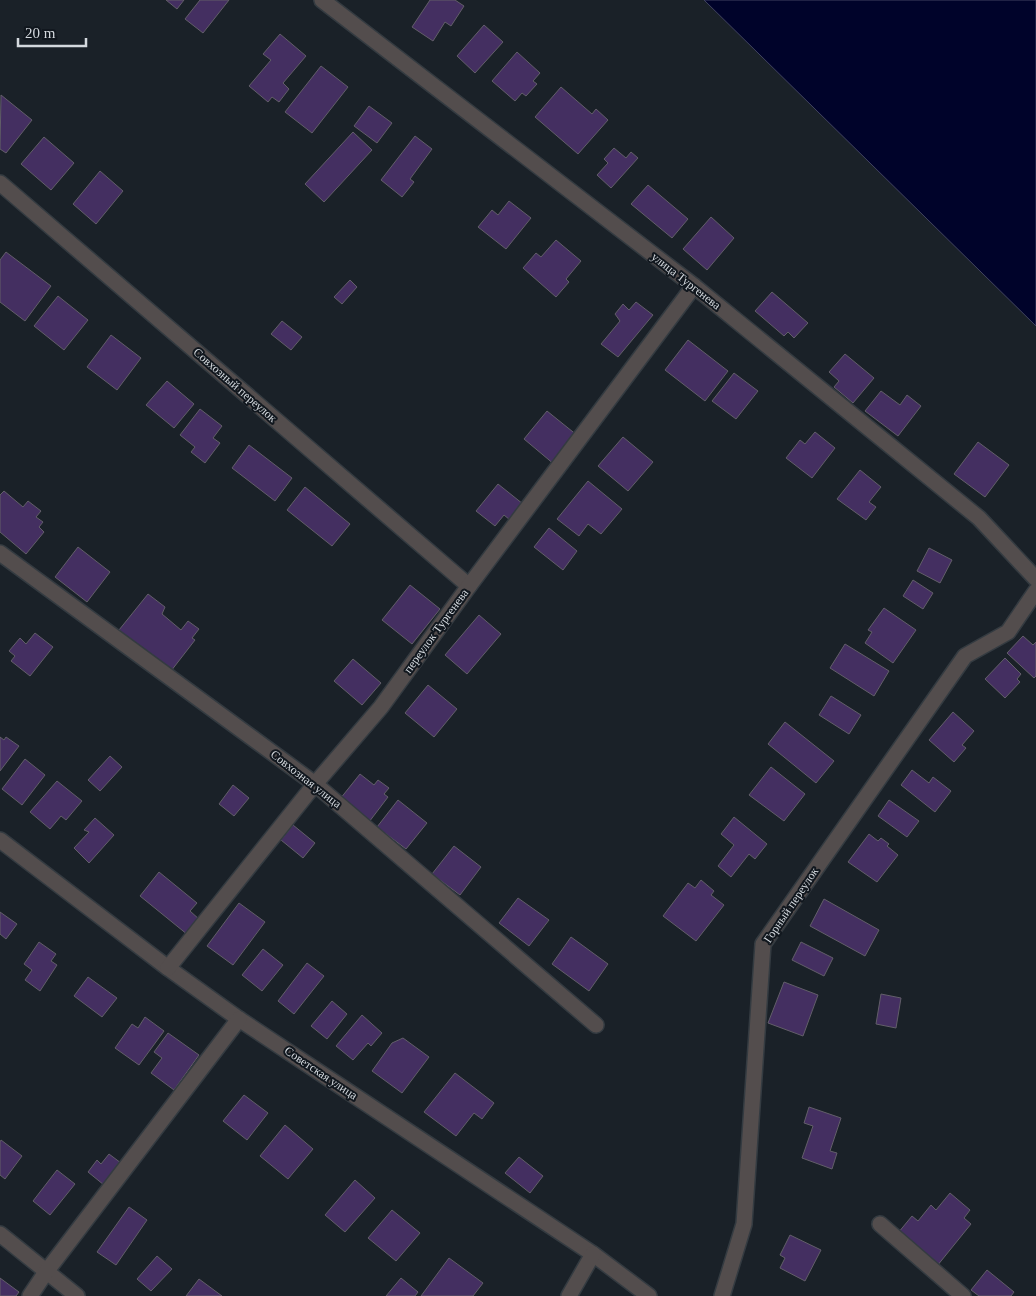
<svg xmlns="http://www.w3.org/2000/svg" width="1036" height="1296" font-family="'Times New Roman',serif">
<rect width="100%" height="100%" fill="#1a2128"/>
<path fill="#00032a" stroke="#404360" d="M704,0H1036V326Z"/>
<g fill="#442f61" stroke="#625e69">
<path d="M166,0H184L177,9Z"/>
<path d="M200,0H229L203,33L185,19Z"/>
<path d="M430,0H455L464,6L451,26L445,22L433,41L412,27Z"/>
<path d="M484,25L503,42L475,73L457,56Z"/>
<path d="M280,34L306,56L283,83L289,89L279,102L272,97L268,102L249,86L271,60L263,54Z"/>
<path d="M517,52L540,73L533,81L537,84L526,96L522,93L515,101L492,81Z"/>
<path d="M321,66L348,87L312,133L285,112Z"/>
<path d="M561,87L592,114L596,109L608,120L578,154L535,117Z"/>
<path d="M1,95L32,120L6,153L0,149Z"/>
<path d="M369,106L392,123L377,143L354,126Z"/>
<path d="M353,132L372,150L324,202L305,184Z"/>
<path d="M415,136L432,149L410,179L414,182L402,197L381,180Z"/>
<path d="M44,137L74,163L51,190L21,164Z"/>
<path d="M614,148L626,158L631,152L638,158L611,188L597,175L608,163L604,159Z"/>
<path d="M100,171L123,191L96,224L73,204Z"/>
<path d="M648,185L688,219L672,238L631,204Z"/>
<path d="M509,201L531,218L506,249L478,227L492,210L498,215Z"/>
<path d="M711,217L734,238L707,270L683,249Z"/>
<path d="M556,240L581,261L566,279L569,282L556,297L523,268L536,253L541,257Z"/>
<path d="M6,252L51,286L25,321L0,302V260Z"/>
<path d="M350,280L357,287L342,304L334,297Z"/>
<path d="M772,292L808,323L794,338L788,332L784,336L755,311Z"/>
<path d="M58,296L88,320L64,350L34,326Z"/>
<path d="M636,302L653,315L618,357L601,344L620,321L615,314L623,304L629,310Z"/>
<path d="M282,321L302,337L291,350L271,334Z"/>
<path d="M111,335L141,358L117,390L87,367Z"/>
<path d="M688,340L728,371L705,401L665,370Z"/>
<path d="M845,354L874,378L853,403L834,387L839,381L829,372Z"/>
<path d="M734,373L758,391L736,419L712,401Z"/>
<path d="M167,381L194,404L174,428L146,405Z"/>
<path d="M881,391L900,405L907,395L921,406L898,436L865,411Z"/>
<path d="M200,409L222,426L213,438L220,443L205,463L191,452L195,447L180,435Z"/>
<path d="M547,411L578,436L555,465L524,439Z"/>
<path d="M815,432L835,448L812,478L786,458L800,440L805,444Z"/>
<path d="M623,437L653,462L628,491L598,466Z"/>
<path d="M978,442L1009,465L985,497L954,474Z"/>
<path d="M249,445L292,478L275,501L232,468Z"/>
<path d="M860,470L881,487L869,502L876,507L866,520L837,499Z"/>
<path d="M588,481L622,509L601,534L588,524L579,536L557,519Z"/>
<path d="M498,484L523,504L510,520L504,515L495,526L476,511Z"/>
<path d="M305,487L350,524L332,546L287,510Z"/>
<path d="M4,491L23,507L28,501L41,511L36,517L43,522L39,527L44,532L26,554L0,532V495Z"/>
<path d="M549,528L577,551L563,570L534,547Z"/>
<path d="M78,547L110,572L87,602L55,577Z"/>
<path d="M929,548L952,560L940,583L917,571Z"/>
<path d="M913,580L933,593L923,609L903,596Z"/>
<path d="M410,585L440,609L412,644L382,620Z"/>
<path d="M148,594L165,607L162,614L181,630L188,621L199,629L192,638L195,640L171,671L119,630Z"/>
<path d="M884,608L916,630L893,663L865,643L872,632L868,630Z"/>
<path d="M479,615L501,634L467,674L445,655Z"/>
<path d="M35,633L53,647L30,676L11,661L15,656L9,651L20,638L26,644Z"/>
<path d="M1023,636L1033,645L1036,642V676L1034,678L1007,653Z"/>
<path d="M845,644L889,671L874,696L830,668Z"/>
<path d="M1005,658L1021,674L1017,679L1020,682L1005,698L985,679Z"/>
<path d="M353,659L381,683L362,705L334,681Z"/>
<path d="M428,685L457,709L434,737L405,713Z"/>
<path d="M831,696L861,715L849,734L819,715Z"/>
<path d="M953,712L974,731L962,745L966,748L954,762L929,740Z"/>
<path d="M785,722L834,761L816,783L768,744Z"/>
<path d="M0,737L4,740L6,737L19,746L0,771Z"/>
<path d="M110,756L122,767L100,791L88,780Z"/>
<path d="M25,759L45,775L22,805L2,789Z"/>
<path d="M771,767L805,794L784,821L749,795Z"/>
<path d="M912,770L929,783L933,777L951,791L935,812L901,785Z"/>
<path d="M360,774L374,785L378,780L389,788L384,794L388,797L369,822L340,799Z"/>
<path d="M57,781L82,801L66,820L61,816L50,829L30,812Z"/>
<path d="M233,785L249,798L234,816L219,804Z"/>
<path d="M398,800L427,823L406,849L377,827Z"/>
<path d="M889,800L919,821L907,837L878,816Z"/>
<path d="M734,817L767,844L755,859L749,854L731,877L718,866L734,845L721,834Z"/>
<path d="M95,818L114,835L89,863L74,848L89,832L84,830Z"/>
<path d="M293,825L315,843L303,858L281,840Z"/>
<path d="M869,834L878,841L881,838L889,844L887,846L898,855L877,882L848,862Z"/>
<path d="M454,846L481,867L460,895L432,874Z"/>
<path d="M159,872L197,903L190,911L200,920L188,935L140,896Z"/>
<path d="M701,880L714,891L711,895L724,905L696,941L663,916L688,883L695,888Z"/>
<path d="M518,898L549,920L529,946L499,923Z"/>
<path d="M824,899L879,930L865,956L810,926Z"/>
<path d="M239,903L265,922L233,965L207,946Z"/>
<path d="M0,912L17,924L6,939L0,934Z"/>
<path d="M571,937L608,964L589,991L552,964Z"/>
<path d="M39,942L56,954L51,961L57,965L40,991L25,980L32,970L24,964Z"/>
<path d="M801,942L833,958L824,976L792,960Z"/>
<path d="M263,949L283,965L262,991L242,975Z"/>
<path d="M307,963L324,976L294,1014L278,1001Z"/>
<path d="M88,977L117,998L102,1017L74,996Z"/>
<path d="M784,982L818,995L803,1036L768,1023Z"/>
<path d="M881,994L901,998L896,1028L876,1024Z"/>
<path d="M332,1001L347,1014L327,1039L311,1026Z"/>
<path d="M362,1015L382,1033L371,1046L368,1043L353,1060L336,1046Z"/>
<path d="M145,1017L164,1031L139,1065L115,1048L132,1024L138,1028Z"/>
<path d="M168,1033L199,1055L174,1090L151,1073L162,1058L154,1052Z"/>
<path d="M403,1038L429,1057L402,1093L372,1071L392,1043Z"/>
<path d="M455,1073L494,1103L482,1119L474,1113L456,1136L424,1112Z"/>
<path d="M244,1095L268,1113L247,1140L223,1121Z"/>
<path d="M809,1107L841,1118L830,1151L837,1153L832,1169L802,1158L813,1126L804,1123Z"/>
<path d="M285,1125L313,1149L288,1179L260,1156Z"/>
<path d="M1,1140L22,1156L5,1179L0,1175V1142Z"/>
<path d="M109,1154L121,1163L104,1185L88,1172L97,1160L101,1164Z"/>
<path d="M519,1157L543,1176L530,1193L505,1173Z"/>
<path d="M57,1170L75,1184L50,1215L33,1201Z"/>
<path d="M355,1180L375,1198L345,1232L325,1215Z"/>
<path d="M950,1193L970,1210L964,1218L971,1224L937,1266L898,1233L912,1216L918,1221L931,1205L936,1210Z"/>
<path d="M129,1207L147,1220L116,1265L97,1252Z"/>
<path d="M392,1210L420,1233L396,1261L368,1238Z"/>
<path d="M790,1235L821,1250L805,1281L780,1268L785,1258L780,1255Z"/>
<path d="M157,1256L172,1269L151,1291L137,1279Z"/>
<path d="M449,1258L483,1283L473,1296H421Z"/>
<path d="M987,1270L1014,1292L1011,1296H979L971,1290Z"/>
<path d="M0,1278L19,1292L16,1296H0Z"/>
<path d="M401,1278L418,1292L415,1296H386Z"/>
<path d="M199,1279L222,1296H186Z"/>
</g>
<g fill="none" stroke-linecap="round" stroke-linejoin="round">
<defs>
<g id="street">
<path d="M322,0L694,286L979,518L1036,579"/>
<path d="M0,183L469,586"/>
<path d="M0,553L315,784L596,1025"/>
<path d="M0,840L168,968L239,1019L593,1254L649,1296"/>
<path d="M168,968L315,784L381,707L469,586L694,286"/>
<path d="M880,1224L963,1296"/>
<path d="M0,1234L77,1296"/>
<path d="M30,1296L46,1272L239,1019"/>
<path d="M569,1296L593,1254"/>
<path d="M722,1296L744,1224L763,944L965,656L1008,632L1036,591"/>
</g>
</defs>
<use href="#street" stroke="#343b41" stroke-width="18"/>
<use href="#street" stroke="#534d4d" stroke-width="15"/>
</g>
<g text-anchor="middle" stroke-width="4" stroke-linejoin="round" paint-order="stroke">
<g font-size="12" fill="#d4d9de" stroke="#11171e">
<text transform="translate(686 281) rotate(38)" y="4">улица Тургенева</text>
<text transform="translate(235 385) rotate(41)" y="4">Совхозный переулок</text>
<text transform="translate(436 631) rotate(-54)" y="4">переулок Тургенева</text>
<text transform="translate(306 779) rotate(38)" y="4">Совхозная улица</text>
<text transform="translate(791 905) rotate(-56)" y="4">Горный переулок</text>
<text transform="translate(321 1073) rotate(34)" y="4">Советская улица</text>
</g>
</g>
<path d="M18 38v8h68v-8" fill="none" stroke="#d4d9de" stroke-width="2.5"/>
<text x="25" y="38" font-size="15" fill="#d4d9de" stroke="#11171e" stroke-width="4" paint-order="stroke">20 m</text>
</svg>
